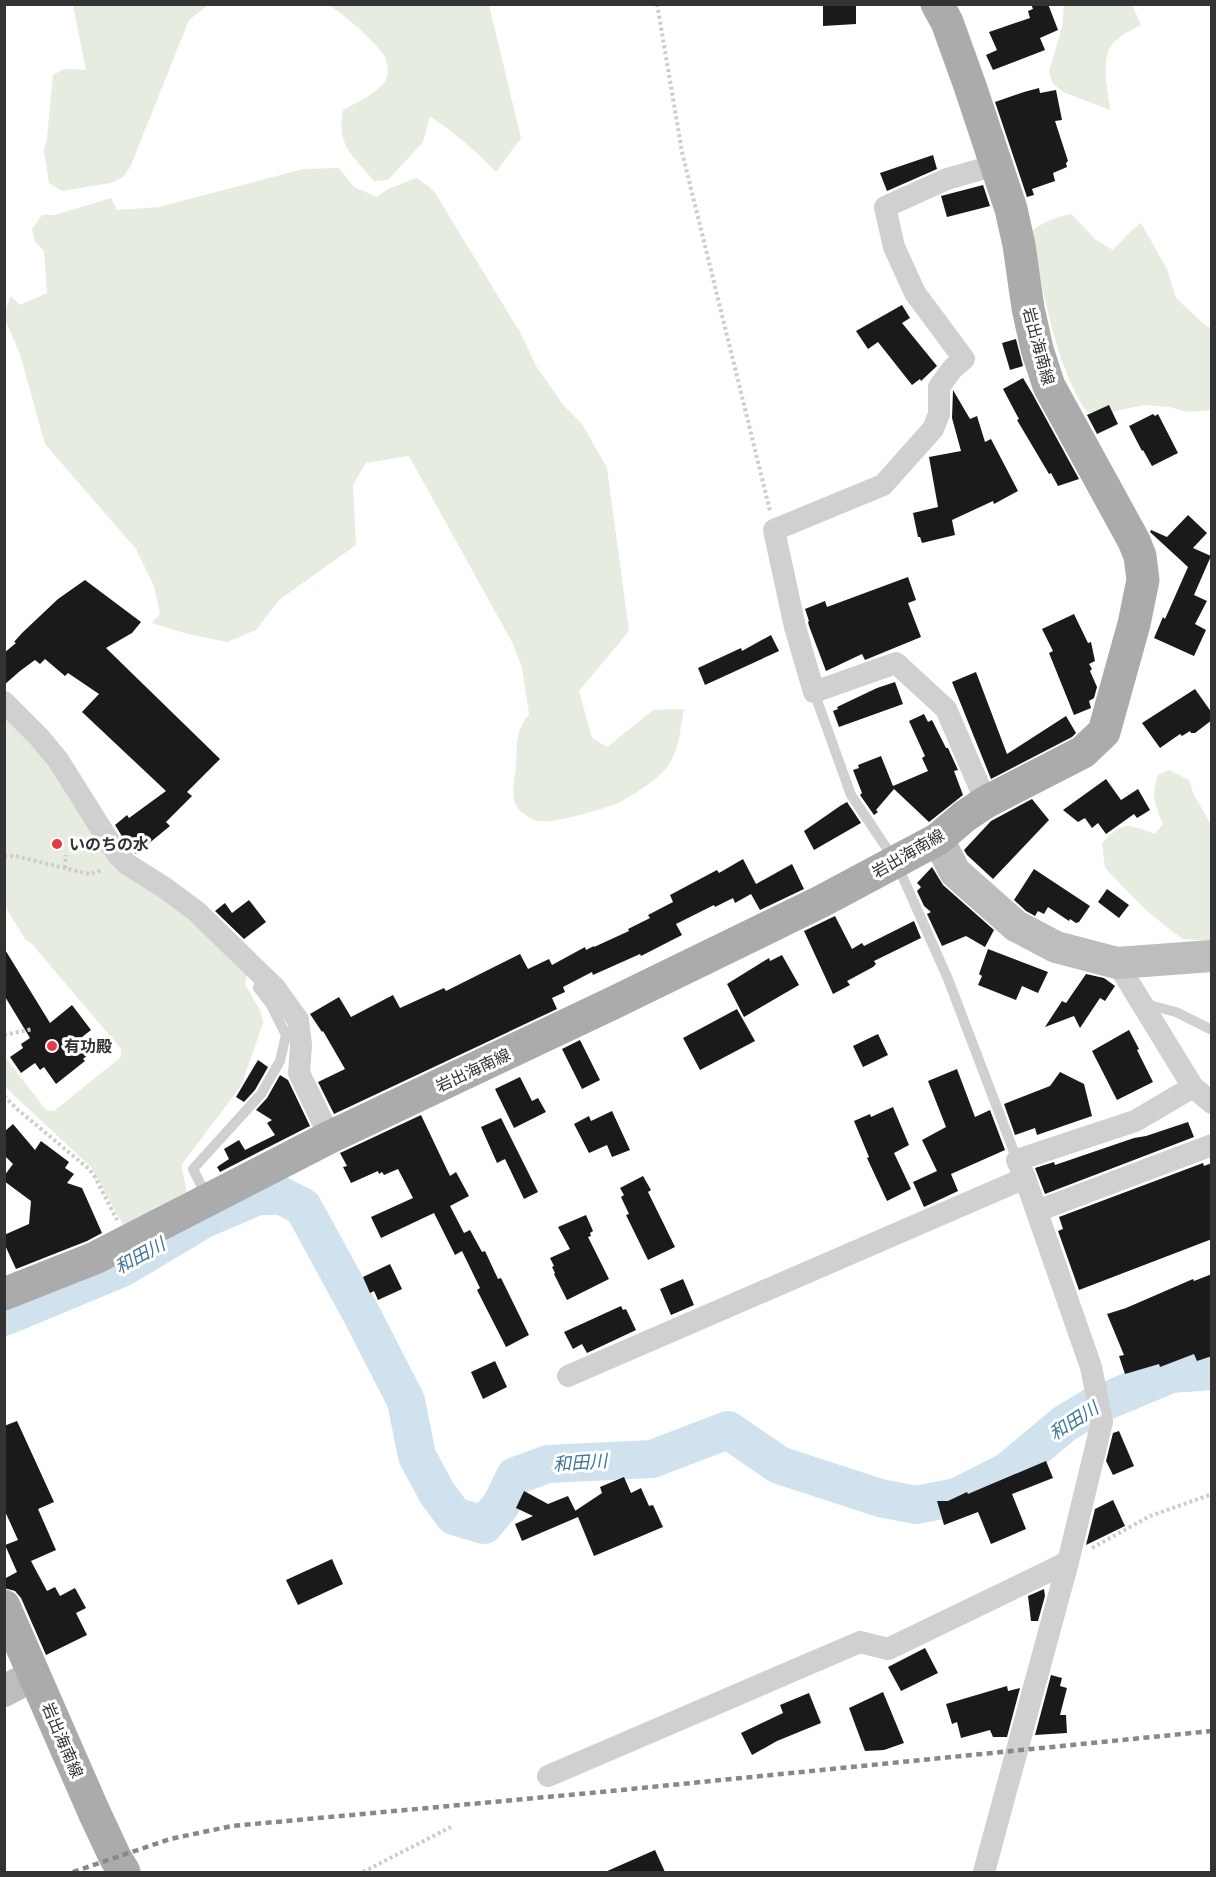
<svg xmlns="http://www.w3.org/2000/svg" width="1216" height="1877" font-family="Figtree,'Noto Sans JP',sans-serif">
<rect width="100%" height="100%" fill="#fff"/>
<g fill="#e6ecdf">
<path d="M73,5H208L189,20L130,167L123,177L111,183L62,191L49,183L44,151L47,138L53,75L64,69L86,70Z"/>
<path d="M328,5H489L521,138L496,172C476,151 454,132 430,116L423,142L388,180L374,181C353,156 336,146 343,110C356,103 383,91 387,77C389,69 387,60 383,54C375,42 341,11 328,5Z"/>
<path d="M1064,5H1132L1141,25C1134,29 1126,32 1120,37C1097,52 1108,86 1110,110L1065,93L1053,84L1049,72L1062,27Z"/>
<path d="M339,168L354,187L377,197L388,189L416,178L427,185L435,193L520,332L536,366L564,406L582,424L607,468L629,631L579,691L592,738L607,747L653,710L684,709C680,727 680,750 668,766C658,779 635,794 620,802C608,808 552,824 540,821C532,820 522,814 517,807C510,797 515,778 516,766C518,743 514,734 529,714L522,667L512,642L409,456L366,463L353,485L356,545L279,600L256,630L227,642L188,634L152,623L160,614L154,586L136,549L45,444L19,351L5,320V310L11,296L20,305L47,293L44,251L35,242L32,229L42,215H55L111,198L117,210L159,207L303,169Z"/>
<path d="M1071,214L1096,240L1113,250L1130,232L1141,223L1167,269L1176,298L1206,326L1211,328V410L1187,412L1170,407L1144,405L1101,414L1086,411C1053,360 1044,291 1031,232C1042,222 1056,217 1071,214Z"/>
<path d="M5,714L33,745L63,783L119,871L161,897L202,928L247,974L245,984L261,1012L263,1023L241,1086L182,1164C181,1174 187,1182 186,1192L125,1226L123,1225L91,1167L5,1087V1057L46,1110L54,1111L121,1057V1049L32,944L25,939L5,906Z"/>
<path d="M1169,770L1189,780L1193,793L1211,825V941L1183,939L1173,932L1147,911L1105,868L1102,843C1124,820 1127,824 1155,834L1163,824C1154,801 1151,799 1158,775Z"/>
</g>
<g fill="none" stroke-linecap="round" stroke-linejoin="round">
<path stroke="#cfe2ee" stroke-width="38" d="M4,1317L122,1268L204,1219L258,1196H282L303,1207L363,1317L406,1401L417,1456L437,1493L454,1516L484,1525L501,1505L515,1476L548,1464L652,1459L728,1430L779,1465L880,1498L916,1505L957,1497L1008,1471L1064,1424L1092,1407L1171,1374L1212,1371"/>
</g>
<g fill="#1a1a1a">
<path d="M823,4H856V24L823,26Z"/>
<path d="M1031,4H1048L1058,30L1040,38L1045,50L993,70L986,55L997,50L989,32L1030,18L1028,11L1033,9Z"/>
<path d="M1039,88L1040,93L1056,90L1062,120L1055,121L1068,161L1066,163L1067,167L1053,173L1055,181L1032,189L1034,195L1027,197L995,102L1024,92Z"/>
<path d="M933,155L937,169L887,191L880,173Z"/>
<path d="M983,185L990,206L947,217L941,196Z"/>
<path d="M902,305L910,318L902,323L937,366L921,381L920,379L912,385L878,342L868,349L856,331Z"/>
<path d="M1016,339L1023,366L1010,370L1002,343Z"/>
<path d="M1023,378L1032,393L1079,479L1058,486L1051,473L1049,474L1017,420L1019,419L1003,389Z"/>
<path d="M953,390L970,419L977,416L985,442L991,439L1018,491L994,504L993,501L952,520L955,535L922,543L920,537H918L913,513L938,507L929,457L961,451L952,418Z"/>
<path d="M1109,405L1118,424L1097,434L1087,415Z"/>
<path d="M1153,414L1155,416L1158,414L1178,453L1152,466L1143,450L1142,451L1129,426Z"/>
<path d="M1188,515L1207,533L1193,548L1211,556L1194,595L1207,601L1195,624L1206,630L1194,656L1154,638L1163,617L1165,619L1188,567L1150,532L1151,530L1167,537Z"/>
<path d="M908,577L916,600L908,603L921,637L865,660L862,654L826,671L809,626L808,622L809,621L805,609L825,601L827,607Z"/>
<path d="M85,580L141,622L132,633L106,648L220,759L187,792L192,796L166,822L170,826L136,854L128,846L115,825L127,815L129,818L166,791L82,712L99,694L68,673L65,676L45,659L40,664L35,660L20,671L4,685V653L16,643L14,642L22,633L58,599Z"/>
<path d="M1074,614L1088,643L1091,642L1095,661L1089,664L1092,669L1090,671L1097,687L1094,698L1089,701L1091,708L1074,715L1049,653L1053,651L1042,629Z"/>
<path d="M771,635L779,651L705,685L698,668L741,648L742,651Z"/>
<path d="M976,672L1007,754L1066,716L1076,733L1072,737L991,779L952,682Z"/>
<path d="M895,682L903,704L839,727L833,711L838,709L837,707L877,688Z"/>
<path d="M1195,689L1212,713V720L1195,733H1191L1190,731L1182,736L1180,734L1160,748L1142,723Z"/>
<path d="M924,714L928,722L932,720L946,748H948L958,770L954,771L963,795L929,822L894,789L876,810L878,812L874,815L860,795L862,793L853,770L859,768L858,765L881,756L893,786L928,771L922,758L925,756L909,721Z"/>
<path d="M1106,779L1121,800L1138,789L1150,810L1137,818L1134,814L1106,834L1098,823L1092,828L1085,818L1078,822L1063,810Z"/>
<path d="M1032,799L1049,820L993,879L967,855L964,850L991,821Z"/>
<path d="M847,802L861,823L814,850L804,831L840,806Z"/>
<path d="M743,859L756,884L792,864L804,889L760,910L751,894L735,903L733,898L715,907L714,905L676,924L682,935L641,956L640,954L593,975L592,972L563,987L565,992L552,998L557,1009L334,1114L318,1082L345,1069L323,1031L322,1032L310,1014L339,997L351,1017L393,995L400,1008L444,988L446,991L520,954L528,969L549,959L552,965L585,947L586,950L594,946V947L629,931L628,929L650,918L648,915L673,902L670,895L717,870L719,873Z"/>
<path d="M932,867L943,885L994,930L985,947L966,936L942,946L927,914L931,912L924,906L917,891L921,887L917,883Z"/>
<path d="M1034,869L1090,906L1079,922L1076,923L1070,919L1069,921L1048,907L1044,914L1038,911L1035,916L1026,911L1014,900Z"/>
<path d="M1107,889L1129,905L1119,918L1098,902Z"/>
<path d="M249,900L266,922L244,939L215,911L225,903L232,913Z"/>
<path d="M835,916L852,949L862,943L864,946L914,921L921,938L874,961L876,964L873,967L847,981L850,985L833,994L804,931Z"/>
<path d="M4,948L50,1023L72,1005L91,1030L77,1041L88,1055L83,1059L85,1061L56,1084L44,1067L40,1070L35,1063L21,1073L10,1057L23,1048L21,1044L30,1038L4,995Z"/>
<path d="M988,949L1048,972L1038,993L1022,986L1016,1000L978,985L982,976L979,974Z"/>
<path d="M782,955L799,985L744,1017L727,984L769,958L770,961Z"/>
<path d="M1086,974L1104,978L1115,986L1105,1001L1100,998L1080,1028L1074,1016L1045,1027L1062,1001L1066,1003Z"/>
<path d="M737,1009L755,1041L700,1070L683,1038Z"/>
<path d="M1129,1030L1139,1049L1137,1050L1153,1082L1117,1100L1092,1051Z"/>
<path d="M878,1034L888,1055L863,1067L853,1046Z"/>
<path d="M580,1040L600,1080L582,1089L562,1049Z"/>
<path d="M258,1060L268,1067L255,1090L244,1102L236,1097Z"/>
<path d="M957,1069L975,1117L990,1110L1005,1150L951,1174L958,1191L924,1207L913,1182L937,1171L922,1140L946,1127L928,1081Z"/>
<path d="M1060,1072L1084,1084L1092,1116L1037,1135L1035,1128L1015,1135L1004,1104L1050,1086Z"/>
<path d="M280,1075L288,1080L310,1126L220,1172L217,1167L229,1159L224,1149L239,1140L245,1150L275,1135L267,1123L272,1120L256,1110L267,1098Z"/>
<path d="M520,1077L532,1101L538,1098L546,1112L514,1128L495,1089Z"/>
<path d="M893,1107L909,1145L894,1153L911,1189L887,1201L867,1158L869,1157L854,1121L870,1114L871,1117Z"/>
<path d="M612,1111L630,1150L612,1157L607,1145L589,1153L574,1124L589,1116L591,1121Z"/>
<path d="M421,1115L450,1176L456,1172L469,1196L450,1206L464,1233L470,1230L482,1252L485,1251L498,1279L501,1278L529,1335L506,1347L477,1290L480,1288L462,1251L455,1255L434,1213L381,1238L371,1217L413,1198L398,1169L384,1175L382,1172L379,1174L378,1171L351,1183L343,1167L347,1166L340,1153Z"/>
<path d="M501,1118L538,1192L524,1199L505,1159L497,1163L481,1127Z"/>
<path d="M1188,1122L1194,1137L1045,1194L1035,1168L1054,1162L1055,1165L1134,1138L1146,1136Z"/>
<path d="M13,1124L35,1150L41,1141L69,1162L65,1168L74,1174L67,1183L82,1188L102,1233L87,1241L16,1269L4,1243V1235L29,1224L31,1201L4,1181V1176L13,1164L4,1155V1132Z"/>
<path d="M1203,1163L1204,1166L1212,1163V1239L1079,1290L1058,1231L1063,1229L1059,1217Z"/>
<path d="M643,1176L651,1190L648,1192L675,1247L648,1260L626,1215L629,1214L621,1197L624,1195L620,1188Z"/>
<path d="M586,1215L593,1231L590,1233L591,1236L588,1237L609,1279L567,1300L554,1274L555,1273L552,1267L554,1266L550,1258L570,1249L558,1227Z"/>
<path d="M390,1264L402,1289L378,1300L374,1291L370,1293L363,1277Z"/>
<path d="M1212,1274V1356L1197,1361L1194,1354L1160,1367L1159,1364L1125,1374L1119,1356L1124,1355L1107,1314L1126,1308L1193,1279L1194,1281Z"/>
<path d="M683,1279L694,1305L671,1315L660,1289Z"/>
<path d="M621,1306L623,1310L626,1309L636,1330L587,1353L582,1344L573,1349L564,1332Z"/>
<path d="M495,1361L507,1387L483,1399L471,1372Z"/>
<path d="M17,1421L54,1502L38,1509L56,1550L31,1561L47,1591L55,1587L60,1596L75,1588L86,1608L76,1613L87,1635L46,1655L21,1598L15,1591L4,1588V1579L17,1572L5,1545L18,1540L4,1509V1426Z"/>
<path d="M1119,1431L1134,1466L1113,1475L1106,1461L1113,1433Z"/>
<path d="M1046,1461L1053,1478L1012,1494L1026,1529L991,1544L978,1512L944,1525L937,1501H948L967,1492L968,1494Z"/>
<path d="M624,1477L631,1493L641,1488L649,1506L653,1505L663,1527L594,1556L578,1517L522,1541L515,1524L533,1516L516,1508L524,1491L548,1504L568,1496L578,1516L575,1511L602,1493L600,1487Z"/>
<path d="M1113,1500L1125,1526L1086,1545L1095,1509Z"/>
<path d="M332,1559L343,1584L298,1605L286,1580Z"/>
<path d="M1044,1589L1045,1596L1038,1621H1031L1028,1596Z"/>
<path d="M925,1648L938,1673L901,1691L888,1667Z"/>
<path d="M1051,1675L1062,1678L1060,1686L1067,1688L1060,1715H1066L1067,1733L1035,1735Z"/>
<path d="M1007,1686L1008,1691L1020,1688L1007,1737H993L990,1730L961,1738L957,1722L952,1724L946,1704Z"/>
<path d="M883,1692L904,1743L884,1750L865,1751L849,1708Z"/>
<path d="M809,1693L821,1723L777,1741L752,1755L741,1733L783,1713L780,1705Z"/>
<path d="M655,1850L665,1872H605Z"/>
</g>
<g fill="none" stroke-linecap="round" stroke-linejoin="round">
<g stroke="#cdcdcd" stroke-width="4" stroke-dasharray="3 3" stroke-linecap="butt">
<path d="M657,4L682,152L770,511"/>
<path d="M4,856H15L89,874L103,870"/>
<path d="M65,868L66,855"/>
<path d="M4,1035L33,1029"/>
<path d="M4,1096L17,1109L89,1169L95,1177L117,1220"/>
<path d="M1092,1548L1150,1516L1212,1494"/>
<path d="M363,1872L451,1827"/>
</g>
<g stroke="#d0d0d0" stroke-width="10">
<path d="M814,692L851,795L896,862L948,979L1017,1160"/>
<path d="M1145,1004L1176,1012L1212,1030"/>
<path d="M207,1197L193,1169L261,1094L280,1061L286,1035L271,1005L258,988L262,974"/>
</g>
<g stroke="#d0d0d0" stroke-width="22">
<path d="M4,702L39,737L58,760L117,854L127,864L165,888L196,911L275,988L298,1020L301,1045L299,1073L330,1137"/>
<path d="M986,802L946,709L896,663L814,692L795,627L774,530L883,485L933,429L939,414V387L953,368L964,359L915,293L894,247L885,207L947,179L996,165"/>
<path d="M1117,963L1193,1087L1212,1103"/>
<path d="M1037,1211L1212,1145"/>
<path d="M568,1376L1025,1178"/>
<path d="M548,1776L860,1642L888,1649L1068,1562"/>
<path d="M984,1872L1068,1562L1102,1422L1091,1367L1025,1178L1017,1160L1135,1121L1193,1087"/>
</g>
<g stroke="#bdbdbd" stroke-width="32">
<path d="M938,839L955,872L1016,926L1056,947L1117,963L1212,956"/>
<path d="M4,1691L34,1675"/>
</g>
<g stroke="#ababab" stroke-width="33">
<path d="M4,1294L95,1258L330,1137L613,1003L822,901L938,839L965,816L986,802L1083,752L1104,732L1134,624L1143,580L1140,556L1134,541L1049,386L1037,349L1028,308L1019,245L1011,209L970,86L947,22L937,4"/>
<path d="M4,1606L94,1812L115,1857L124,1872"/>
</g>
<path stroke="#888" stroke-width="4.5" stroke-dasharray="6 4.5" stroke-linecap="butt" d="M73,1872L170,1839L232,1826L601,1792L1212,1731"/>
</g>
<g fill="#e63946" stroke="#fff" stroke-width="2">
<circle cx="57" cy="844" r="6"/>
<circle cx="52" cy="1046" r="6"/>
</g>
<g text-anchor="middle" stroke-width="6" stroke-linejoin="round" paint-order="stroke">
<g font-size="16" fill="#333" stroke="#fff">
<text transform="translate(1039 346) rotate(75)" y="6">岩出海南線</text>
<text transform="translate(908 853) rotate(-30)" y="6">岩出海南線</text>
<text transform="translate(473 1070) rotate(-25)" y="6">岩出海南線</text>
<text transform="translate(63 1740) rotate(67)" y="6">岩出海南線</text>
</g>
<g font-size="16" font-weight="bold" fill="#333" stroke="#fff" text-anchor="start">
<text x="69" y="850">いのちの水</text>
<text x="64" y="1052">有功殿</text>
</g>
<g font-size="18" font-style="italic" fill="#3f7597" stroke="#fff">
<text transform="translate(140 1256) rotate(-29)" y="6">和田川</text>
<text transform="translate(1074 1421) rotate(-33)" y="6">和田川</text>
<text transform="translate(580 1463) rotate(-4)" y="6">和田川</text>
</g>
</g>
<rect width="1216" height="1877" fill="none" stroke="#333333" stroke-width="12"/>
</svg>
